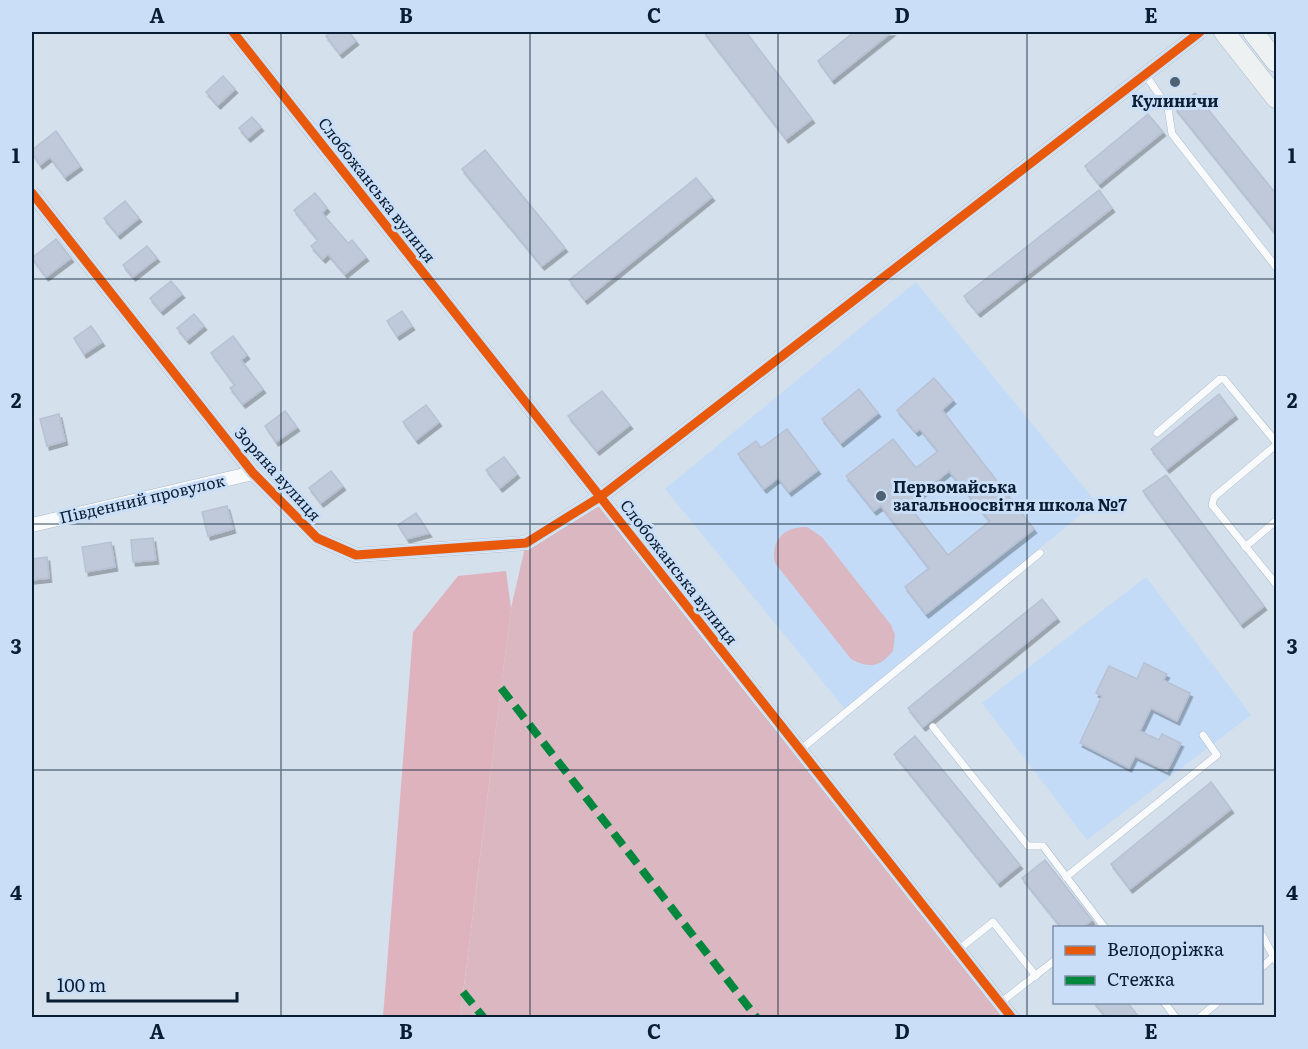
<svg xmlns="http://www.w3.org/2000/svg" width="1308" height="1049" font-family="Literata,serif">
<defs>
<filter id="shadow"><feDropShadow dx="2.5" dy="4" stdDeviation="0" flood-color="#0004"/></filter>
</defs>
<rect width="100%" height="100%" fill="#d4e0ec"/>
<g fill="#c3dbf6">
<path d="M916,282L1096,502L845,709L665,489Z"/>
<path d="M1146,577L1251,715L1087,840L982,703Z"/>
</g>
<g fill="#dbb7c1">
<path d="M600,497L1012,1018H460L511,608L526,543Z"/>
<path d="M807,527L822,537L891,625L895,635L893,651C880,667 869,669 851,659L775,563C770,540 785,526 807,527Z"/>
</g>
<path fill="#deb3be" d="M506,571L511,608L460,1017H383L413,632L458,576Z"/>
<g fill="#bfc9da" stroke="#b8c1d3" stroke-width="1.5" fill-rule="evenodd" filter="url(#shadow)">
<path d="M331,32H349L356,41L340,54L326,36Z"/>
<path d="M704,32H746L812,119L786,139Z"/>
<path d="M854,32H892L832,80L818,61Z"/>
<path d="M223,76L235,89L218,105L206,92Z"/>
<path d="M1195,93L1276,194V234L1175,108Z"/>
<path d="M1148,114L1163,132L1099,184L1085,166Z"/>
<path d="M252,117L261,127L248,138L239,128Z"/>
<path d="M56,131L80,166L65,177L50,157L40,165L32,153V150Z"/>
<path d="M485,150L565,248L542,266L462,169Z"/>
<path d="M696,178L712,197L585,300L569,280Z"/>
<path d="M1099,190L1112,208L978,313L964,296Z"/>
<path d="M315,193L327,208L322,213L348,243L352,240L366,257L345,274L328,254L323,259L311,246L318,240L294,210Z"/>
<path d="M125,201L139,218L118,235L104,218Z"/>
<path d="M56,239L71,258L46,277L32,258Z"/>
<path d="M147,246L157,258L133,277L123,265Z"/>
<path d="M171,281L182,294L161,311L150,298Z"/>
<path d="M402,311L412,326L397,336L387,321Z"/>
<path d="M194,314L204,326L187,340L177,328Z"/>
<path d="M91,326L102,342L84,354L74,338Z"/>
<path d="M233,336L247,355L241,360L263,389L243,404L230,388L235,385L211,353Z"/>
<path d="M934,378L953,400L942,410L1034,529L926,614L905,587L929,568L881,506L874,511L846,476L893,439L916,468L938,451L920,429L916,432L897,410ZM949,471L990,521L948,555L908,505Z"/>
<path d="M859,389L878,413L841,443L822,419Z"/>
<path d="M602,391L630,425L597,451L568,416Z"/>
<path d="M1219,394L1235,415L1167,469L1151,449Z"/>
<path d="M426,405L439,422L416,440L403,422Z"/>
<path d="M285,411L297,427L276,442L265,426Z"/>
<path d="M59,414L65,441L47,446L40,419Z"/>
<path d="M787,429L818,470L789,492L778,478L764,489L738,454L756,441L761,448Z"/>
<path d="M504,457L517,474L500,488L486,470Z"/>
<path d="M331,471L343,486L321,503L309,488Z"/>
<path d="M1166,475L1264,606L1241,624L1143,491Z"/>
<path d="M227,506L233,529L208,536L202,512Z"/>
<path d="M416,513L429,533L407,539L398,525Z"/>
<path d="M153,538L156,560L133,562L131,540Z"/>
<path d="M111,542L115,567L86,572L82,547Z"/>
<path d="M47,557L49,578L32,580V559Z"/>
<path d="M1042,599L1057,618L923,727L908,708Z"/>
<path d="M1144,663L1167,674L1163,680L1190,693L1177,721L1151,708L1140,731L1159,740L1162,734L1181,743L1167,771L1135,756L1129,768L1080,743L1102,696L1096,693L1109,666L1137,679Z"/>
<path d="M915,736L1020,865L998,883L894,754Z"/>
<path d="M1211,782L1231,809L1130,889L1111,864Z"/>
<path d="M1045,860L1092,920L1083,927H1061L1022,878Z"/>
<path d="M1094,1002H1127L1139,1017H1106Z"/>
</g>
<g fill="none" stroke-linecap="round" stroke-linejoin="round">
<defs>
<g id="lane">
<path d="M1145,74L1168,108L1172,134L1276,267"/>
<path d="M1157,433L1220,379H1224L1276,442"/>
<path d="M1276,445L1214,497L1212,505L1276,584"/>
<path d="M1245,547L1276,521"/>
<path d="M933,727L1028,846H1043L1105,928"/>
<path d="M800,750L1040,553"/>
<path d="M1066,877L1217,755L1203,735"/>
<path d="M1262,935L1276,961"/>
<path d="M958,950L993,922L1036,976"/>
<path d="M1262,967L1273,957"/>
<path d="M1164,1002L1176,1018"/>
<path d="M1000,1003L1054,961"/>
<path d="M1199,1018L1218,1002"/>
</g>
<g id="street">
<path d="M233,32L1012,1018"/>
<path d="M32,193L253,473L317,538L356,555L526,543L600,497L1200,32"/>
<path d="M32,525L253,473"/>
</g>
<g id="secondary">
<path d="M1224,32L1276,98"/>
<path d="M1253,32L1276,62"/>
</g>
</defs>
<use href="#lane" stroke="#abbaca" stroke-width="8"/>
<use href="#street" stroke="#abbaca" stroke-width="15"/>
<use href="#secondary" stroke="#abbaca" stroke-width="21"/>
<use href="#lane" stroke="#f9fafc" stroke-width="7"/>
<use href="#street" stroke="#f9fafc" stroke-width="14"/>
<use href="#secondary" stroke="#eef1f1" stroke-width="20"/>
<g stroke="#00873e" stroke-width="8" stroke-dasharray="15 8" stroke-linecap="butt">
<path d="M501,688L757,1018"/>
<path d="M463,992L484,1018"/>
</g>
<defs>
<g id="cycleway">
<path d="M233,32L1012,1018"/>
<path d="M32,193L253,473L317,538L356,555L526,543L600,497L1200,32"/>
</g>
</defs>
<use href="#cycleway" stroke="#cadff7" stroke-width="13"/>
<use href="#cycleway" stroke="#e8590c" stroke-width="9"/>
</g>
<path fill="none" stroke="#091d33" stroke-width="1.5" stroke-opacity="0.55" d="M281,32V1018M530,32V1018M778,32V1018M1027,32V1018M32,279H1276M32,524H1276M32,770H1276"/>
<g fill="#506174" stroke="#cadff7" stroke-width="2">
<circle cx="1175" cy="82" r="6"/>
<circle cx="881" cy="496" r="6"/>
</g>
<g text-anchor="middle" stroke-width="6" stroke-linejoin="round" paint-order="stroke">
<g font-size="16" font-weight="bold" fill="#091d33" stroke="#cadff7">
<text x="1175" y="107">Кулиничи</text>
<text x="893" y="493" text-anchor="start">Первомайська<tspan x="893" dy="18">загальноосвітня школа №7</tspan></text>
</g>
<g font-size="16" fill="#091d33" stroke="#cadff7">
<text transform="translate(377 190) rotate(52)" y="6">Слобожанська вулиця</text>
<text transform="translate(278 474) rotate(48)" y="6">Зоряна вулиця</text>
<text transform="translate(142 499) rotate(-13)" y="6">Південний провулок</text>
<text transform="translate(679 572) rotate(52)" y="6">Слобожанська вулиця</text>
</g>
</g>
<rect width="1308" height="1049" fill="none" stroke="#cadff7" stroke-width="66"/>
<rect x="1053" y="926" width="210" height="78" fill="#cadff7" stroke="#7d91a9" stroke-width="1.5"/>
<rect x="1065" y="946" width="30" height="9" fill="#e8590c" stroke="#7d91a9" stroke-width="1.5"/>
<text x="1107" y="956" font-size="18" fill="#091d33">Велодоріжка</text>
<rect x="1065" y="976" width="30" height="9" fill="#00873e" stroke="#7d91a9" stroke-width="1.5"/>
<text x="1107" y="986" font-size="18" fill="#091d33">Стежка</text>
<path d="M48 992v9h189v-9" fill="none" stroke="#091d33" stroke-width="3"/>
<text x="57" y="992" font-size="18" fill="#091d33" stroke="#cadff7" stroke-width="4.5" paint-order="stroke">100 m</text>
<rect x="33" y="33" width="1242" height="983" fill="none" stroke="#091d33" stroke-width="2"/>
<g font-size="20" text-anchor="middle" font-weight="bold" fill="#091d33">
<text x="157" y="23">A</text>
<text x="406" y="23">B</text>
<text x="654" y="23">C</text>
<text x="902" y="23">D</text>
<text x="1151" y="23">E</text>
<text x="16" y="163">1</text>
<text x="1292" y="163">1</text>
<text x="16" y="408">2</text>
<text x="1292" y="408">2</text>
<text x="16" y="654">3</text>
<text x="1292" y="654">3</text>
<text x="16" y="900">4</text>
<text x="1292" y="900">4</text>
<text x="157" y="1039">A</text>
<text x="406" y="1039">B</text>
<text x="654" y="1039">C</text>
<text x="902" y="1039">D</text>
<text x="1151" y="1039">E</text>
</g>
</svg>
